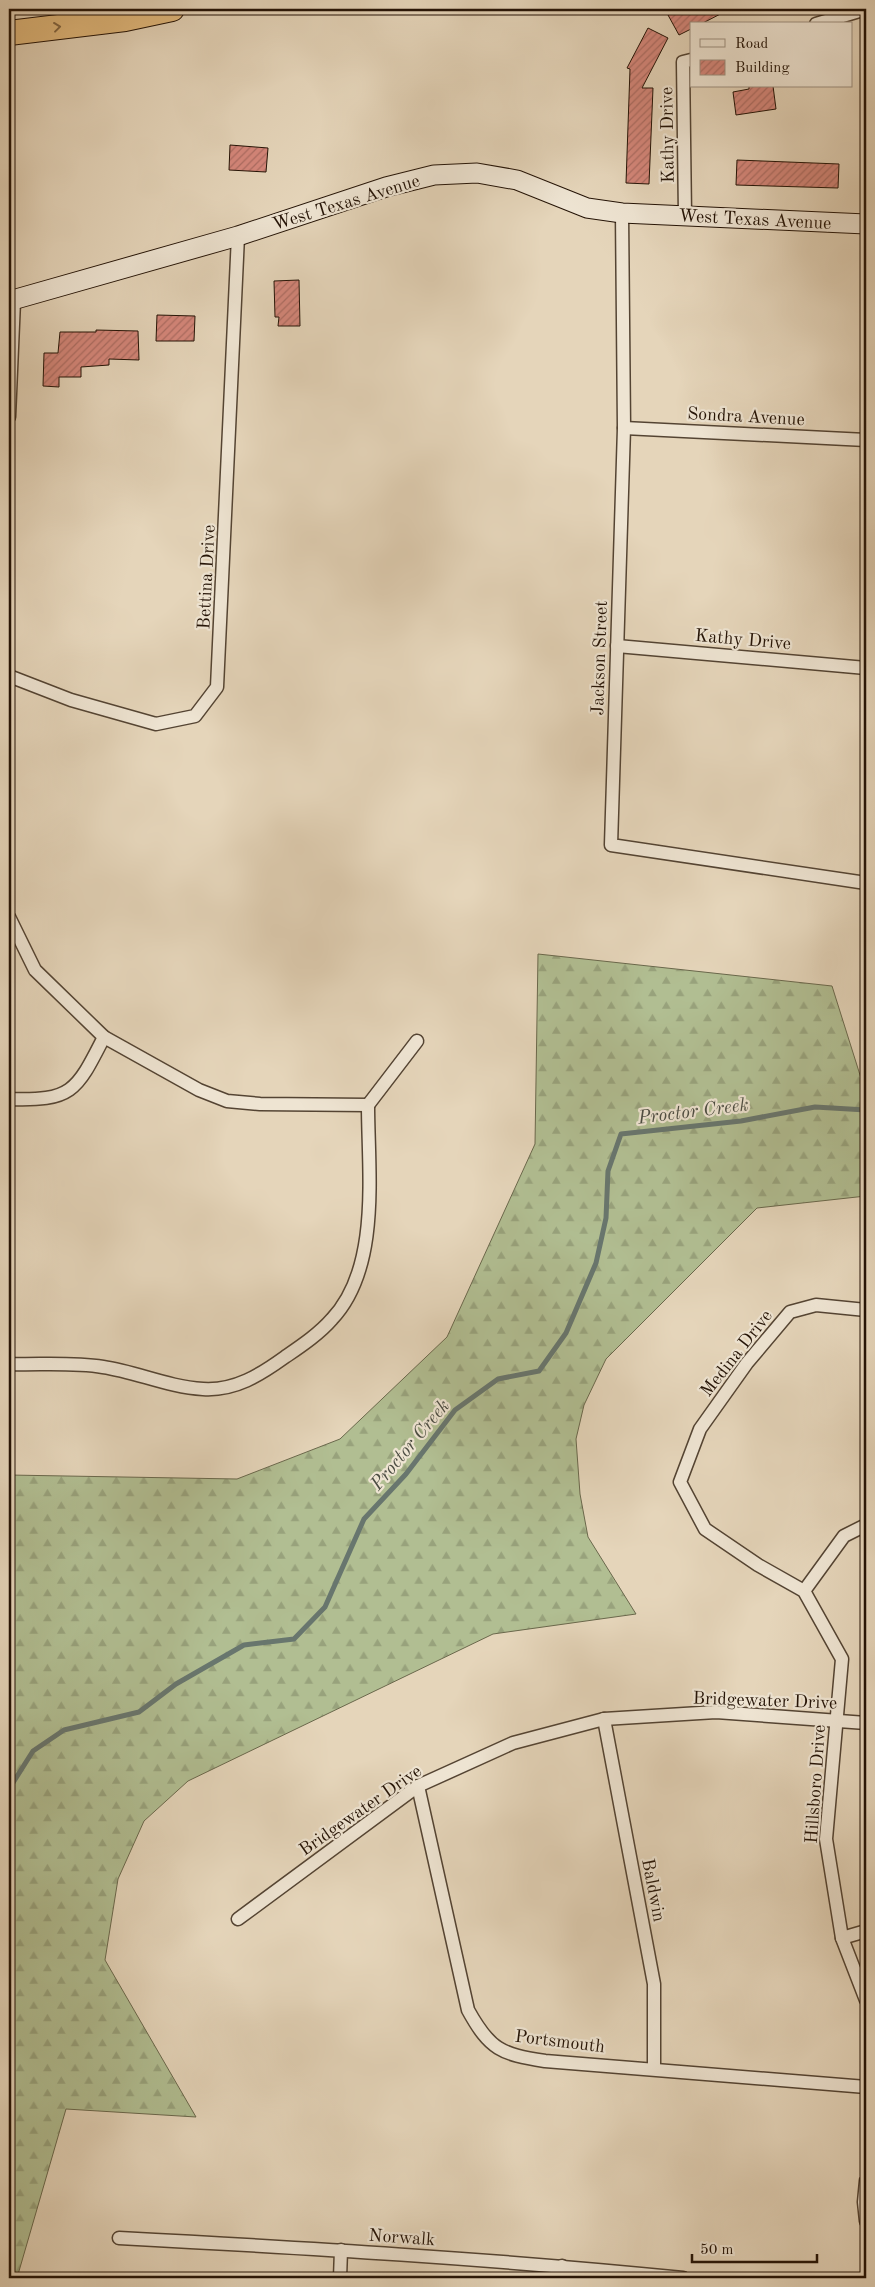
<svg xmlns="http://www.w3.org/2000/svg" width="875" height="2287" font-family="'Old Standard TT',serif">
<defs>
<pattern id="forest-firs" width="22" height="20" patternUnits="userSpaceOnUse" patternTransform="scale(1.25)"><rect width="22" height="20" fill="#b1be92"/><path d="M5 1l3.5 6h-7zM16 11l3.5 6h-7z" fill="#98a27c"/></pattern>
<pattern id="building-hatch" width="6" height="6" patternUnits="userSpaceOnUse" patternTransform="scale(1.25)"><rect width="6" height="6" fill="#d5877b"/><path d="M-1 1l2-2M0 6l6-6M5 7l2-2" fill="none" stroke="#ad6d63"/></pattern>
</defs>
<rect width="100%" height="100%" fill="#e5d5ba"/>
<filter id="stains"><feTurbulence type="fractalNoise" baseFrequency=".004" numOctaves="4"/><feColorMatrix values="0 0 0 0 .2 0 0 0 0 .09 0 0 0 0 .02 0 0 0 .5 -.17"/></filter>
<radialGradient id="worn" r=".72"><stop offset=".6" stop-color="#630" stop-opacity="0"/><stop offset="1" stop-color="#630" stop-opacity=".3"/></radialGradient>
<path fill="url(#forest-firs)" stroke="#6a684c" d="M538,954L832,986L866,1094V1196L757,1208L606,1359L584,1405L576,1439L580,1494L588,1537L636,1614L493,1634L188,1781L144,1821L118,1879L105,1960L196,2117L66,2109L17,2278H9V1475L237,1479L340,1439L447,1337L535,1144Z"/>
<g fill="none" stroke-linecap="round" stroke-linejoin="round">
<path stroke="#68766e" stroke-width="5" d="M9,1789L33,1751L64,1730L139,1712L176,1684L244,1645L294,1639L325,1607L364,1519L406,1474L455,1410L498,1379L539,1371L566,1333L596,1263L606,1218L608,1171L621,1134L741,1121L815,1107L866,1110"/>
</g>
<g fill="url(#building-hatch)" stroke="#241306">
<path d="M680,9H730L701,24H691V29L679,35L668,15Z"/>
<path d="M648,28L668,38L642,88H653L649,184L626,183L630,69L627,68Z"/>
<path d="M749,86H773L776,109L736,115L733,92L749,89Z"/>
<path d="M230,145L268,148L266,172L229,170Z"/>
<path d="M737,160L839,164L838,188L736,185Z"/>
<path d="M299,280L300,326H278L279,317H275L274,281Z"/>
<path d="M157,315L195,316L194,341H156Z"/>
<path d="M96,330L138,331L139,360L109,359V365L81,367V377H59V387L43,386L44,353H58L60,332H96Z"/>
</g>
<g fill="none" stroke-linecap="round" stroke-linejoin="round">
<defs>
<g id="street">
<path d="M816,24L866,9"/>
<path d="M622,213L624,428L611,845L866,883"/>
<path d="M685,216L683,62L691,60"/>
<path d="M9,417L14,301"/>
<path d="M624,428L866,440"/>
<path d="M617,646L866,668"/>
<path d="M9,676L71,700L156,724L195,716L217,687L238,236"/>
<path d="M9,917L35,970L104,1037L199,1090L227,1101L260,1104L368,1105"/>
<path d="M9,1099C72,1101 76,1092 104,1037"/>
<path d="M368,1105L417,1041"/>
<path d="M866,1310L816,1305L790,1312L747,1363L700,1429L680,1482L705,1529L758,1565L804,1591L842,1659L826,1839L842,1938L866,2000"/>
<path d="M9,1364C40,1365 72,1362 103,1367C137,1372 168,1387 203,1389C235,1391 260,1375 285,1357C301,1346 319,1334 332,1319C381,1267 368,1171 368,1105"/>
<path d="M804,1591L844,1536L866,1525"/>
<path d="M604,1719L654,1984V2068"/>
<path d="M418,1786L468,2010C490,2050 501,2054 545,2061L866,2087"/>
<path d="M238,1919L418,1786L513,1743L604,1719L716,1712L866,1723"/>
<path d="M842,1938L866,1931"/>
<path d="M866,2181L864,2202L866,2221"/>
<path d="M119,2238C307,2248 495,2259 683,2278"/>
<path d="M340,2278L341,2250"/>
<path d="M561,2278L562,2266"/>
</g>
<path id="secondary" d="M9,301L238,236L386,187L434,175L477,173L517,180L587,208L622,213L866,224"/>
<path id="highway" d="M9,33L125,19L172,9"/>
</defs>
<use href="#street" stroke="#544433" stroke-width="15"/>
<use href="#secondary" stroke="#241306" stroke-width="21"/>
<use href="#highway" stroke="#241306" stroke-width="26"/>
<use href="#street" stroke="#eee4d2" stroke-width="12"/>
<use href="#secondary" stroke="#eee4d2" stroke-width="19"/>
<use href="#highway" stroke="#e2ba7d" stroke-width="24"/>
</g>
<defs><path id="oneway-chevron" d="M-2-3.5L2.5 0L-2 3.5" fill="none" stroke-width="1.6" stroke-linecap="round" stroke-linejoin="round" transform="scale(1.25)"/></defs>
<use stroke="#836642" href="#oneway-chevron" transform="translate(57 27) rotate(-7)"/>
<g text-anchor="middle" stroke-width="4.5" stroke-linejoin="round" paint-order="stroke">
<g font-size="18" fill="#241306" stroke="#eee4d2">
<text transform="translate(667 135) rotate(-91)" y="6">Kathy Drive</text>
<text transform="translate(346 202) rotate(-17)" y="6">West Texas Avenue</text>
<text transform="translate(755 219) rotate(3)" y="6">West Texas Avenue</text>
<text transform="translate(746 416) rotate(3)" y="6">Sondra Avenue</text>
<text transform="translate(206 577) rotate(-87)" y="6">Bettina Drive</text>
<text transform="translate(743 639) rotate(5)" y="6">Kathy Drive</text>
<text transform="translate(599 658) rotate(-88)" y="6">Jackson Street</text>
<text transform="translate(736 1353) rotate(-52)" y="6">Medina Drive</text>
<text transform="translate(765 1700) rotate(2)" y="6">Bridgewater Drive</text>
<text transform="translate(815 1784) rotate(-86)" y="6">Hillsboro Drive</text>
<text transform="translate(360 1810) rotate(-35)" y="6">Bridgewater Drive</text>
<text transform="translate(654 1890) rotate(79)" y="6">Baldwin</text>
<text transform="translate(560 2041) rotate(7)" y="6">Portsmouth</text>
<text transform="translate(402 2237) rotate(4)" y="6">Norwalk</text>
</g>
<g font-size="19" font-style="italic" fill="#4c4d43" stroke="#eee4d2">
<text transform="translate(693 1110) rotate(-7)" y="7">Proctor Creek</text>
<text transform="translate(409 1444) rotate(-50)" y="7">Proctor Creek</text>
</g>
</g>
<rect width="875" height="2287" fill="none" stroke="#e5d5ba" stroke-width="30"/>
<rect x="10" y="10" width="855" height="2267" fill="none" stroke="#241306" stroke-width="2.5"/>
<rect x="15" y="15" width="845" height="2257" fill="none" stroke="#241306"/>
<rect x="690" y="22" width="162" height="65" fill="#eee4d2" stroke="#9d9080"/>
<rect x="700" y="39" width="25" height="8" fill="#eee4d2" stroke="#9d9080"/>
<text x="735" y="48" font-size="15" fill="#241306">Road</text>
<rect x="700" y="60" width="25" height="15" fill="url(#building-hatch)" stroke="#9d9080"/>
<text x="735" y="72" font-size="15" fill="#241306">Building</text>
<path d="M692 2254v8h125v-8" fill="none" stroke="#241306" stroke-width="2.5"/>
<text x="700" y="2254" font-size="15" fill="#241306" stroke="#eee4d2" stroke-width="4" paint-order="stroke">50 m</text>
<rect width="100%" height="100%" filter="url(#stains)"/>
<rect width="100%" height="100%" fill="url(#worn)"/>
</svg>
